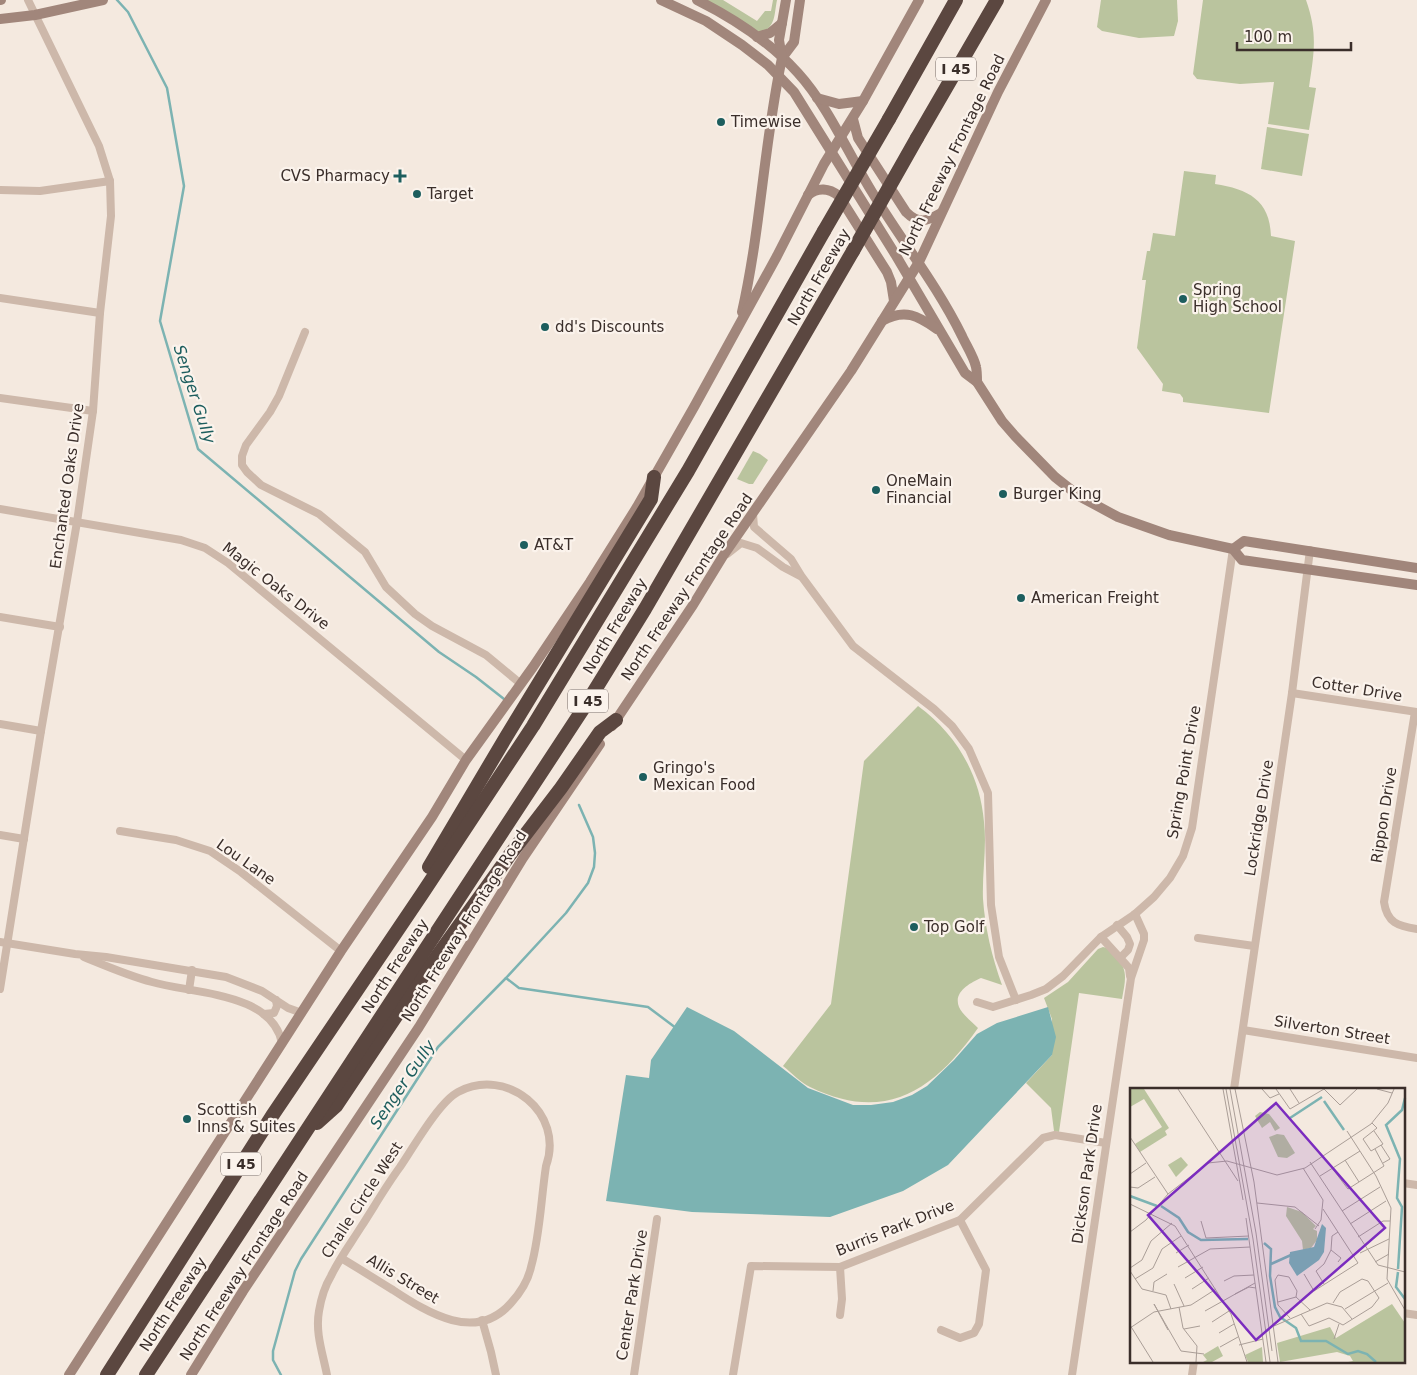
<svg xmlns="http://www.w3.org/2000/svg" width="1417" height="1375" font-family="'DejaVu Sans',sans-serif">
<rect width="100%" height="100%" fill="#f4e9df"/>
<g fill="#bac49e">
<path d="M706,0H723L757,21L765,11H771L773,0H777C774,15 776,25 762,33L756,31Z"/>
<path d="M1101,0H1177L1178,21L1174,36L1139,38L1102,31L1097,27Z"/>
<path d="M1203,0H1306C1318,34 1314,53 1309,87L1316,88L1309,130L1268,124L1274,82L1240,84L1197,79L1193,74Z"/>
<path d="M1267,127L1309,134L1302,176L1261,169Z"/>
<path d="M1184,171L1216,175L1215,184C1248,189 1270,200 1271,236L1295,241L1269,413L1183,402V398L1180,394L1162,391L1163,384L1137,348L1146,280H1142L1147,251H1150L1153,233L1175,236Z"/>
<path d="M753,451L760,454L768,460L753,484H749L737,479Z"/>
<path d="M918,706C956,734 980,774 984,822C987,847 982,873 983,899C985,928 992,957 1002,985L981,978C970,983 953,992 959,1007C962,1014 972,1022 978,1028C934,1090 886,1124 810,1087C801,1083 792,1073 783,1066L831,1004L864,761Z"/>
<path d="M1103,947C1109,948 1111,952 1116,957C1129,970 1125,981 1122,999L1079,993L1059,1132L1054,1131L1051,1108L1026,1083L1052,1055V1019L1044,998L1068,982L1098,949Z"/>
</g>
<path fill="#7cb3b2" d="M687,1007L734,1031L808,1088L853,1105H871L893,1102L912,1095L927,1086L954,1060L977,1034L997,1023L1048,1007L1056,1037L1052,1055L948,1165L903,1191L830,1217L692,1212L606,1201L626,1075L649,1078L651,1060Z"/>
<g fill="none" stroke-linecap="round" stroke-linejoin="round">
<g stroke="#7cb3b2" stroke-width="2.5">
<path d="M117,0L128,12L167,88L184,186L160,321L198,449L439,652L476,677L504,699"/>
<path d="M506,978L519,988L648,1007L676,1028"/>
<path d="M281,1375L273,1360V1351L295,1271L301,1259L438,1047L506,978L566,913L588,883L594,867L595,853L593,837L579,805"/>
</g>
<g stroke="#cdb8aa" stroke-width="8">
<path d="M0,190L40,191L110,181"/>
<path d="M0,298L100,313"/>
<path d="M305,332L279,396L270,412L246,445L242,456V465L247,472L261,485L319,514L365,552L386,587L415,614L432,626L486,655L521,684"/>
<path d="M0,398L93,411"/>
<path d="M0,509L181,540L205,548L228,563L466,760"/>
<path d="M753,514L754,527L791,559L802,577L853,646L934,709L952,726L969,749L988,793L991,905L999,957L1016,1000"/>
<path d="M727,554L741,543L757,548L783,567L800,576"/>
<path d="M0,617L60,627"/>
<path d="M1292,693L1417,712"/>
<path d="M1415,712L1384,902C1387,923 1398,926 1417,929"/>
<path d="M0,724L41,731"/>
<path d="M120,831L176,840L210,851L241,872L341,951"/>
<path d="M0,835L24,839"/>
<path d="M1117,925L1127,937L1130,944L1128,950L1120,958"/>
<path d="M1101,937L1129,968L1130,976"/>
<path d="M1198,938L1254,946"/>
<path d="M0,942L75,954L106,957L226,977L262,991L288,1008L302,1013"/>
<path d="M84,957C106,966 129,976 152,982C193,994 272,992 282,1043"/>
<path d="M0,989L41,731L77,522L93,411L100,313L111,216L110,181L99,146L28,0"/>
<path d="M189,990L192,970"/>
<path d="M977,1002L993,1007L1031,995L1046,989L1063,976L1101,937L1135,914L1154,897L1170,878L1183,856L1192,828L1233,549"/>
<path d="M264,1014L274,1013L277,1006L276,1000"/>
<path d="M1243,1030L1417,1058"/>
<path d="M1234,1089L1292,693L1310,550"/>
<path d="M1403,1183L1417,1185"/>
<path d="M840,1267L842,1299L840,1315"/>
<path d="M1403,1313L1417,1315"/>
<path d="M482,1320L491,1352L496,1375"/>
<path d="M941,1330L960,1338L974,1333L979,1324L986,1270L960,1220"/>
<path d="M327,1375C323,1354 315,1333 319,1311C321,1299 325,1286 331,1276C339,1259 351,1243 361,1227C374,1207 386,1186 400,1167C413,1148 439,1102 458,1092C507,1066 565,1113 546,1166C541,1199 540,1235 531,1267C528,1281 521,1292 511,1303C476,1343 428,1313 393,1290C375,1279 358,1268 341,1258"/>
<path d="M634,1375L657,1219"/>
<path d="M733,1375L751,1266L840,1267L960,1220L1043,1138L1055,1135L1106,1143"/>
<path d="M1072,1375L1131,978L1144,940V934L1135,914"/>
<path d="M1192,1375L1194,1361"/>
</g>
<g stroke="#a1867b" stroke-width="10">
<path d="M0,0H1"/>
<path d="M661,0L706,21L742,45L768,65L794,92L895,254L965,373L977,382L1002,421L1015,436L1055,477L1079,496L1118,517L1169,535L1233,549L1242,560L1417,585"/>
<path d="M697,0C733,18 771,43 798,73C828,106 848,153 872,192C901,240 937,285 962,336C966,345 974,357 976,367C977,371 977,377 977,382"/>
<path d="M0,19L35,15L103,0"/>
<path d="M757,37L770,33L782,23"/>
<path d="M782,58L794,42L800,0"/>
<path d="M817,98L839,104L863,101"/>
<path d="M853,119L858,138L906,212C919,225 927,221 941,213"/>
<path d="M808,195C818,187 829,188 839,196L887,272L891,282L894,301"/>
<path d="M742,312C761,228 764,142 782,58L779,40L786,0"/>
<path d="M882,321C905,308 918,316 937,329"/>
<path d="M1233,549L1244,541L1417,568"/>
<path d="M612,726L693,605L723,556L851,371L919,262L998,92L1046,0"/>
<path d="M69,1375L341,951L432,817L466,760L533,667L590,582L637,507L694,407L777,256L824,164L863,101L919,0"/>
<path d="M191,1375L243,1291L419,1027L523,858L600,744"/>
</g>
<g stroke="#5b4740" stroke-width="14">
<path d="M889,119L956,0"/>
<path d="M917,138L997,0"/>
<path d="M429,867L506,737L651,499L654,477"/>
<path d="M317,1123L336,1106L427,970L509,856L561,788L600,732L616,720"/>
<path d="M107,1375L272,1116L422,894L533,726L688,471L824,231"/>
<path d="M146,1375L585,706L645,609L853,251"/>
</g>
<g stroke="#5b4740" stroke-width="14">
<path d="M824,231L889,119"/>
<path d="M853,251L917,138"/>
</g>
</g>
<g fill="#1d5e5e" stroke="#fbf3ec" stroke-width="2">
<circle cx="721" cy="122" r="5"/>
<path d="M397.5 168.5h5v5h5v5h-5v5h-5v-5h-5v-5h5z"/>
<circle cx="417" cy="194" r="5"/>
<circle cx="1183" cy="299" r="5"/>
<circle cx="545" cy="327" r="5"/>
<circle cx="876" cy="490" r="5"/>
<circle cx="1003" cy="494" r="5"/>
<circle cx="524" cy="545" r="5"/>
<circle cx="1021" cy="598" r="5"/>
<circle cx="643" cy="777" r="5"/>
<circle cx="914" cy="927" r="5"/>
<circle cx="187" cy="1119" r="5"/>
</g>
<g text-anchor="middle" stroke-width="4.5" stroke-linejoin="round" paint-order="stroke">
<g fill="#fbf3ec" stroke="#746964" stroke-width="1">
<rect x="936" y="57.5" width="40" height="23" rx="4"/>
<rect x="568" y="689.5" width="40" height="23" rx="4"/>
<rect x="221" y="1152.5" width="40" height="23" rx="4"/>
</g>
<g font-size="14" font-weight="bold" fill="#3a2e2a">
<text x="956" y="74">I 45</text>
<text x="588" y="706">I 45</text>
<text x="241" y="1169">I 45</text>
</g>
<g font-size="15" fill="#3a2e2a" stroke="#fbf3ec" text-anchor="start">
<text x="731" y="127">Timewise</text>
<text x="390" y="181" text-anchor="end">CVS Pharmacy</text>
<text x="427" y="199">Target</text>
<text x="1193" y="295">Spring<tspan x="1193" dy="17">High School</tspan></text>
<text x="555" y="332">dd's Discounts</text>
<text x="886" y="486">OneMain<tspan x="886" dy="17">Financial</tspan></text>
<text x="1013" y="499">Burger King</text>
<text x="534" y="550">AT&amp;T</text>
<text x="1031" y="603">American Freight</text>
<text x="653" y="773">Gringo's<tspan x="653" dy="17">Mexican Food</tspan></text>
<text x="924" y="932">Top Golf</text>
<text x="197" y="1115">Scottish<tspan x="197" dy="17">Inns &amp; Suites</tspan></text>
</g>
<g font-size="15" fill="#3a2e2a" stroke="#fbf3ec">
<text transform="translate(952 155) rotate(-64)" y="5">North Freeway Frontage Road</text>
<text transform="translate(819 277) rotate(-60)" y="5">North Freeway</text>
<text transform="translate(67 486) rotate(-82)" y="5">Enchanted Oaks Drive</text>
<text transform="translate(276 586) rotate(38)" y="5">Magic Oaks Drive</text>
<text transform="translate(687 587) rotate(-56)" y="5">North Freeway Frontage Road</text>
<text transform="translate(615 626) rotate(-59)" y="5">North Freeway</text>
<text transform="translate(1357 689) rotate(9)" y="5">Cotter Drive</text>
<text transform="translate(1184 772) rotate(-80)" y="5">Spring Point Drive</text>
<text transform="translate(1384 815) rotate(-81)" y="5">Rippon Drive</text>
<text transform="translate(1259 818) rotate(-81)" y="5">Lockridge Drive</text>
<text transform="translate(246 862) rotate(35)" y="5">Lou Lane</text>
<text transform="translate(464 926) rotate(-58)" y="5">North Freeway Frontage Road</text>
<text transform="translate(395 966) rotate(-57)" y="5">North Freeway</text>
<text transform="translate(1332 1030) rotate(9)" y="5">Silverton Street</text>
<text transform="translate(1087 1174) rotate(-82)" y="5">Dickson Park Drive</text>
<text transform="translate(362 1200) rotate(-57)" y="5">Challe Circle West</text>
<text transform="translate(895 1228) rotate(-22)" y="5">Burris Park Drive</text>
<text transform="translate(244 1266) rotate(-57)" y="5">North Freeway Frontage Road</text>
<text transform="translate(403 1279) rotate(31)" y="5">Allis Street</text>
<text transform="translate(632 1295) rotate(-81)" y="5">Center Park Drive</text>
<text transform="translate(173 1304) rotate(-57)" y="5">North Freeway</text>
</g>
<g font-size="16" font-style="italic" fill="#1d5e5e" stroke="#fbf3ec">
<text transform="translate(195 394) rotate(72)" y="6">Senger Gully</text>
<text transform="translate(402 1084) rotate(-56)" y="6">Senger Gully</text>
</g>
</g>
<g transform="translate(1130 1088)">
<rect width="275" height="275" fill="#f4e9df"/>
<path d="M0,1H14L39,40L35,43L37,47L10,64L5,56L32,39L14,11L0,19ZM130,24L139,26L150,40L145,43L140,34L132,40L125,28ZM147,46L154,47L165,65L157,70L148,69L139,49ZM51,69L58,77L46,89L38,77ZM157,119L172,124L186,138L183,141L187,143V152L181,160L173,162L172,153L156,128ZM262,216L275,235V274H218L223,273L220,268L207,264L150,274L147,255L200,239L206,250ZM88,258L93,268L82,274H73L77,272L73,267ZM132,259L133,274H118L115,267Z" fill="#bac49e"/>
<path d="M192,136L196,140L194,164L189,172L167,188L159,175L160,164L184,159Z" fill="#7cb3b2"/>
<path fill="none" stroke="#7cb3b2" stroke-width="2.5" d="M194,13L214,42M160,30L192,9M0,108L27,118M31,118L49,130L58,144L71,152L118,151M134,155L141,161L140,188L145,219L150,229L166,240L171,253H196L218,266L228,263L237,266L246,274M141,176L161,167M268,181L272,119L267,110L270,71L256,37L272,22L275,10M268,184L266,199L275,211"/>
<path fill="none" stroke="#aa9e97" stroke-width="1" d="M48,1L108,93M93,1L113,112M96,1L123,151L140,274M100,1L126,145L142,263M105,1L124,94L148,274M132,1L140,10L149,6M146,1L160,21L194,1L210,17L227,1M160,1L169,15M247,1L262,5M242,35L247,40L233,51L241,63L253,56L244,43M217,43L246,88L261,120L257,191L275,222M0,49L38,106M251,57L260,71L253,75M215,72L229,94M180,74L248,177L275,184M173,80L193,112L191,132L185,141M202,80L218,101L254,78L245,61M0,86L16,75M190,88L230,63M0,99L8,100L25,89M127,115L165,119L189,138M0,116L45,138L101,226L117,274M212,123L250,99M116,130L136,274M71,133L76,150L119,148M220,136L256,113M0,144L16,132L38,106L78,75L97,73L147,87L175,80L241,36L258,15L264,1M228,149L253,133H260M201,162L211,170L208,174M46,165L59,157M230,165L259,151M245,174L259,166M48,179L80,161L120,159M0,180L12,172L21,153L42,135M0,183L12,201L36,207L41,221M174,186L184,203L228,175L193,121M55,190L73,179M5,191L23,180L32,161L51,148M94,193L104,188L124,187M44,196L54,218M194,196L186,183L194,176L201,162L202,148L208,144M62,201L79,190M23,203L24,194L37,186M105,206L119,199L126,200M166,209L180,222M148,214L166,209M49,219L53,240L67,258L66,274M215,221L258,195M75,223L125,195M171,226L179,238L199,230L213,237L242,219L249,210L238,193L232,191L210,204L203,215M160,230L148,217L145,192L148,187L159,189L167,203L166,209M82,234L99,223M0,237L23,274M144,238L197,215L212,219L222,231M0,240L24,224L61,217L86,201M54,241L70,238M38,242L24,216L51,263L74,266M89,245L104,236M204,251L209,236M109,257L133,251M90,259L108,249"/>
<path fill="#7b2cbf" fill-opacity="0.15" stroke="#7b2cbf" stroke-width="2.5" d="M146,15L255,140L126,252L18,127Z"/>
<rect width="275" height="275" fill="none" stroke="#3a2e2a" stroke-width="2.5"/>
</g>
<path d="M1237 42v8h114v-8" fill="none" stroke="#3a2e2a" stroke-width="2.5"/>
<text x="1244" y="42" font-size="15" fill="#3a2e2a" stroke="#fbf3ec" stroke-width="4" paint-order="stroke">100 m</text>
</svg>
